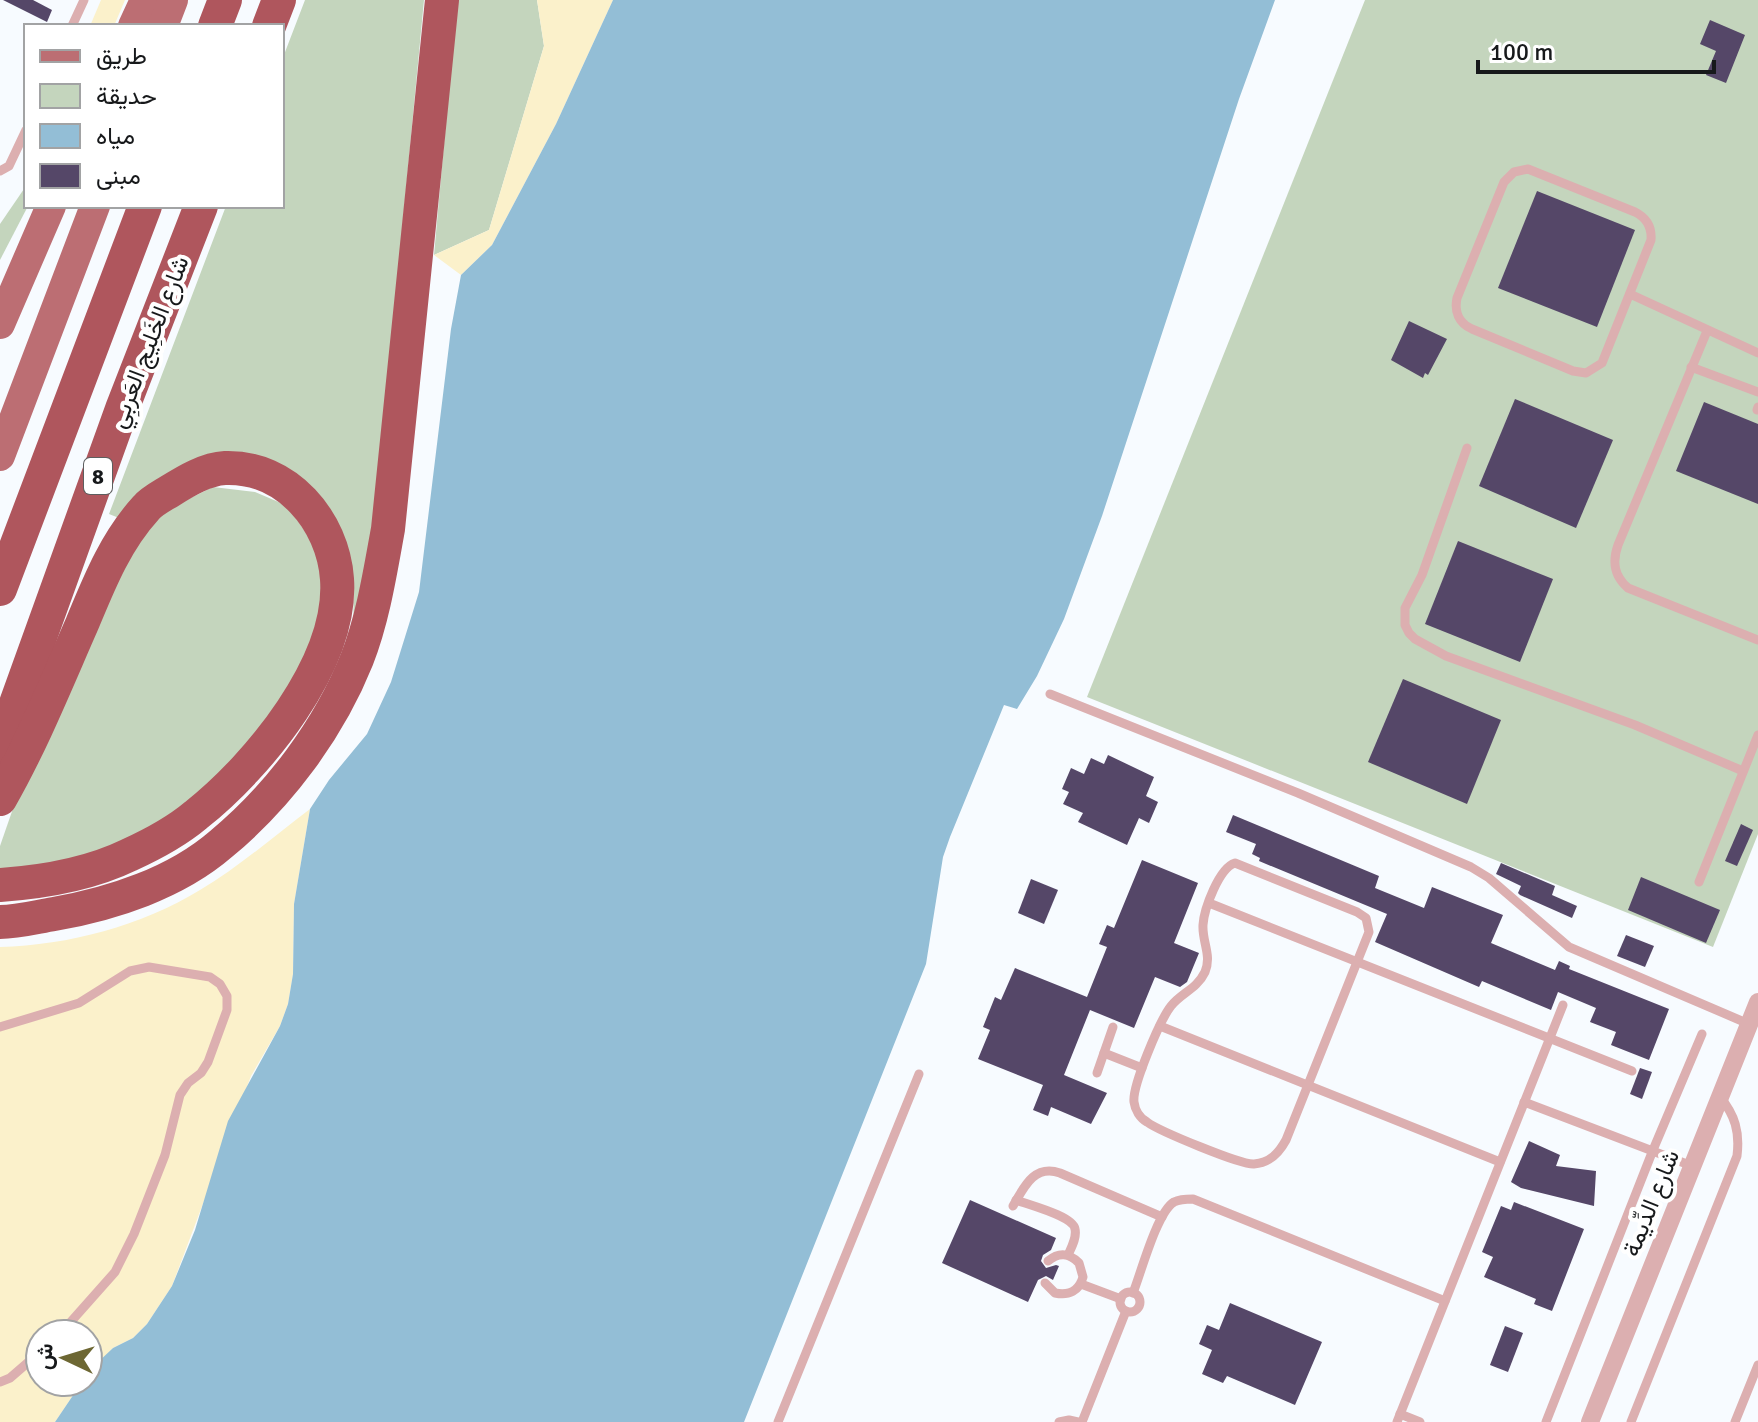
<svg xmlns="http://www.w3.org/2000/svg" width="1758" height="1422" font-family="Signika,Vazirmatn,sans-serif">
<rect width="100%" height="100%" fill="#f7fbff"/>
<g fill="#c4d5bd">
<path d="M305,0H424L371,557L353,636L354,581L263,461L119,518L109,514L226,206H282V60Z"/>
<path d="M457,0H537L544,46L489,230L434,255Z"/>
<path d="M1365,0H1758V834L1713,947L1087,697Z"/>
<path d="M26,186L28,206L0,260V224Z"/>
<path d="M213,487L255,492L288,506L318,551L323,581L317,632L307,667L234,774L127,846L0,878V846L17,797L115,583L154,516Z"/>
</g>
<g fill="#fbf1cb">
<path d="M101,0H125L114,26H90Z"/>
<path d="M537,0H613L556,124L492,245L461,275L434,255L489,230L544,46Z"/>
<path d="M310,809L294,904L293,974L288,1004L280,1026L251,1076L172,1286L147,1324L133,1338L113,1348L88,1374V1334H40V1382H82L55,1422H0V947C69,945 141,926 200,890C239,867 274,836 310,809Z"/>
</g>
<path fill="#93bed6" d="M613,0H1275L1239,99L1102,516L1064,619L1037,676L1017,709L1004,705L950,837L943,857L926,964L744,1422H55L82,1382H88V1374L95,1365L113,1348L133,1338L147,1324L172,1286L195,1230L228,1121L280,1026L288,1004L293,974L294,904L310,809L329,780L367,734L391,682L419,592L451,329L461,275L492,245L556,124Z"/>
<g fill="#554768">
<path d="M3,0H33L52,10L47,22Z"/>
<path d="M1710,20L1745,35L1726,83L1706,75L1716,51L1700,44Z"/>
<path d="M1537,191L1635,230L1597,327L1498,288Z"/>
<path d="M1409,321L1447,339L1428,375L1425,373L1423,378L1391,360Z"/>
<path d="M1515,399L1613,440L1576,528L1479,486Z"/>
<path d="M1704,402L1758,424V504L1676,471Z"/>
<path d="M1458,541L1553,579L1520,662L1425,624Z"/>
<path d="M1403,679L1501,720L1467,804L1368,762Z"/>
<path d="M1108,755L1154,777L1146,796L1158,802L1149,823L1139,818L1127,845L1078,822L1083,813L1063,804L1069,792L1062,789L1071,768L1084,774L1091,758L1104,764Z"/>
<path d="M1233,815L1379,876L1375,888L1424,908L1432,887L1503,915L1491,943L1555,970L1559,961L1570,966L1569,969L1669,1009L1649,1060L1611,1045L1616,1032L1590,1022L1596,1008L1558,992L1551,1010L1482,981L1479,987L1375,942L1387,914L1259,861L1260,858L1252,854L1256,844L1226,832Z"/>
<path d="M1741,824L1753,830L1737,866L1725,861Z"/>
<path d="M1142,860L1198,883L1174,943L1199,953L1187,982L1180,987L1155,977L1134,1028L1090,1010L1064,1075L1107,1093L1091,1124L1051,1107L1048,1116L1033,1110L1043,1085L978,1059L990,1030L983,1027L995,997L1001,1000L1015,968L1087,997L1107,947L1099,944L1107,925L1114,928Z"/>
<path d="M1501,863L1555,886L1552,895L1577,906L1572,918L1520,895L1518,893L1521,886L1496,874Z"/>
<path d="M1641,877L1720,910L1706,943L1628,910Z"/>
<path d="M1031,879L1058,890L1044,924L1018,913Z"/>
<path d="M1626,935L1654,946L1645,967L1617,956Z"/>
<path d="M1640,1068L1652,1072L1642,1099L1630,1094Z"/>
<path d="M1529,1141L1560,1155L1556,1166L1596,1171L1594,1206L1521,1188L1511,1182Z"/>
<path d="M970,1200L1056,1238L1051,1250L1043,1255L1041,1261L1046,1268L1056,1265L1059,1266L1053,1280L1046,1276L1038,1280L1028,1302L942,1263Z"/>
<path d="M1514,1202L1584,1229L1552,1311L1534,1304L1536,1299L1484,1277L1493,1257L1482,1252L1501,1206L1511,1210Z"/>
<path d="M1230,1303L1322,1342L1295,1405L1227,1376L1223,1383L1202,1374L1212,1350L1199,1344L1207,1325L1219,1330Z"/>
<path d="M1505,1326L1523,1333L1508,1372L1490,1365Z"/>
</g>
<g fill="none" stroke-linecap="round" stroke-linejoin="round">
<g stroke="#dcafb0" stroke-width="9">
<path d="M72,26L84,0"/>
<path d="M1528,169L1635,212C1647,218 1652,227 1651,240L1602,363L1586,373L1573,371L1472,329C1459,323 1454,312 1457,298L1504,182L1514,172Z"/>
<path d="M0,171L9,166L26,130"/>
<path d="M1630,294L1758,353"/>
<path d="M1707,331L1618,545C1612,562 1614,576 1628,588L1758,640"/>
<path d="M1691,367L1758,392"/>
<path d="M1757,410L1758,407"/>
<path d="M1467,448L1422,575L1405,608V625L1409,633L1415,639L1446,656L1635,725L1743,771"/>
<path d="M1050,694L1298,793L1471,867L1489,878L1569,947L1749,1024"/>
<path d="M1235,863L1357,912L1366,918L1369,932L1286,1140C1279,1153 1270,1163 1254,1164C1241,1165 1159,1131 1147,1122C1140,1118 1135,1110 1134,1102C1132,1086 1160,1020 1171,1006C1181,993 1197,989 1205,972C1212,955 1202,942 1203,925C1204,909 1219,868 1235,863Z"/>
<path d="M1699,882L1758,735"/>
<path d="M1209,903L1632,1071"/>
<path d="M1160,1026L1500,1162"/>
<path d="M0,1027L79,1003L130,971L149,967L210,977L220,984L227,996V1010L208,1062L201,1073L188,1083L180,1095L165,1155L134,1234L115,1272L60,1334"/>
<path d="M1104,1053L1142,1068"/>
<path d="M1097,1073L1113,1027"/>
<path d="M1524,1102L1692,1166"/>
<path d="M1016,1200C1029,1205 1073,1216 1075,1229C1077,1238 1071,1248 1068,1255"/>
<path d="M1013,1206C1024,1187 1034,1164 1060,1173L1162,1217"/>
<path d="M1045,1283L1055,1293C1069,1296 1079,1291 1083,1277L1079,1263C1069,1253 1059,1252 1048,1261"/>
<path d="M1081,1284L1121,1299"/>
<circle cx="1130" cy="1302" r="10"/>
<path d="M1133,1293C1141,1273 1157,1212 1174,1202C1180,1199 1187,1199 1193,1199L1445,1301"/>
<path d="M0,1382L10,1378L40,1352"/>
<path d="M1400,1414L1420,1422"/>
<path d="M778,1422L919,1074"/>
<path d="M1059,1422L1069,1420L1078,1422"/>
<path d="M1082,1422L1126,1311"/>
<path d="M1397,1422L1563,1005"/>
<path d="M1546,1422L1653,1150L1702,1034"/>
<path d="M1631,1422L1737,1156C1740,1132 1735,1115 1720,1097"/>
<path d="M1735,1422L1758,1365"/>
</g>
<path stroke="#dcafb0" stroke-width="18" d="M1590,1422L1758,1002"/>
<g stroke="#bc6e73" stroke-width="30">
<path d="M133,26L145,0"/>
<path d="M163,26L173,0"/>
<path d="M0,324L51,206"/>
<path d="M0,456L95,206"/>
</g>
<g stroke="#af565d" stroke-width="34">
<path d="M215,26L225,0"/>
<path d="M269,26L279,0"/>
<path d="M0,589L145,206"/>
<path d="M0,748L122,409L201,206"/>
<path d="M0,799C32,743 56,683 82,624C99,583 115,542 146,508C152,501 162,496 170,491C186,481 206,469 225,468C287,466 333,521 337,579C343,663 258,766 196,815C177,831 151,845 129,855C90,874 43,882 0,885"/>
<path d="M0,922C18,922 36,917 54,914C112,904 176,883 221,844C279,796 329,729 357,659C373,618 380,573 388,529L442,0"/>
</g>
</g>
<g text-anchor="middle" stroke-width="8" stroke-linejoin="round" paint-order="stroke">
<rect fill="#fff" stroke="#5d5e5f" stroke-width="2" x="84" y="458" width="28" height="36" rx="6"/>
<g font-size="22" font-weight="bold" fill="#17191b">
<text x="98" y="484">8</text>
</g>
<g font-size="24" fill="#17191b" stroke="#fff">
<text transform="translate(149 342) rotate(-69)" y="8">شارع الخَلِيج العَربِي</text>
<text transform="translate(1651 1203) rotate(-68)" y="8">شارع الدِّيمة</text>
</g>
</g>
<rect x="24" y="24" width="260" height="184" fill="#ffffff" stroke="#a2a3a4" stroke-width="2"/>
<rect x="40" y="50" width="40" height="12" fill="#bc6e73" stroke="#a2a3a4" stroke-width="2"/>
<text x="96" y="64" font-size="24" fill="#17191b">طريق</text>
<rect x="40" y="84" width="40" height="24" fill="#c4d5bd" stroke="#a2a3a4" stroke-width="2"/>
<text x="96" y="104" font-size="24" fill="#17191b">حديقة</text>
<rect x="40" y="124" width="40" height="24" fill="#93bed6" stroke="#a2a3a4" stroke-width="2"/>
<text x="96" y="144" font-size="24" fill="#17191b">مياه</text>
<rect x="40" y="164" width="40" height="24" fill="#554768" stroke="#a2a3a4" stroke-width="2"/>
<text x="96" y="184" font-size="24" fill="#17191b">مبنى</text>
<g transform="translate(64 1358) rotate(274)"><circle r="38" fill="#ffffff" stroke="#a2a3a4" stroke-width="2"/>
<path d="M0-6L14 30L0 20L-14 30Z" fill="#6d6733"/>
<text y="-12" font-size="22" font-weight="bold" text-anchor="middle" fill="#17191b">ش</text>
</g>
<path d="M1478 60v12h236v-12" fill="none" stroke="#17191b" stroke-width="4"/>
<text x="1490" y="60" font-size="24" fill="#17191b" stroke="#ffffff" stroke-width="6" paint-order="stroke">100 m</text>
</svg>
